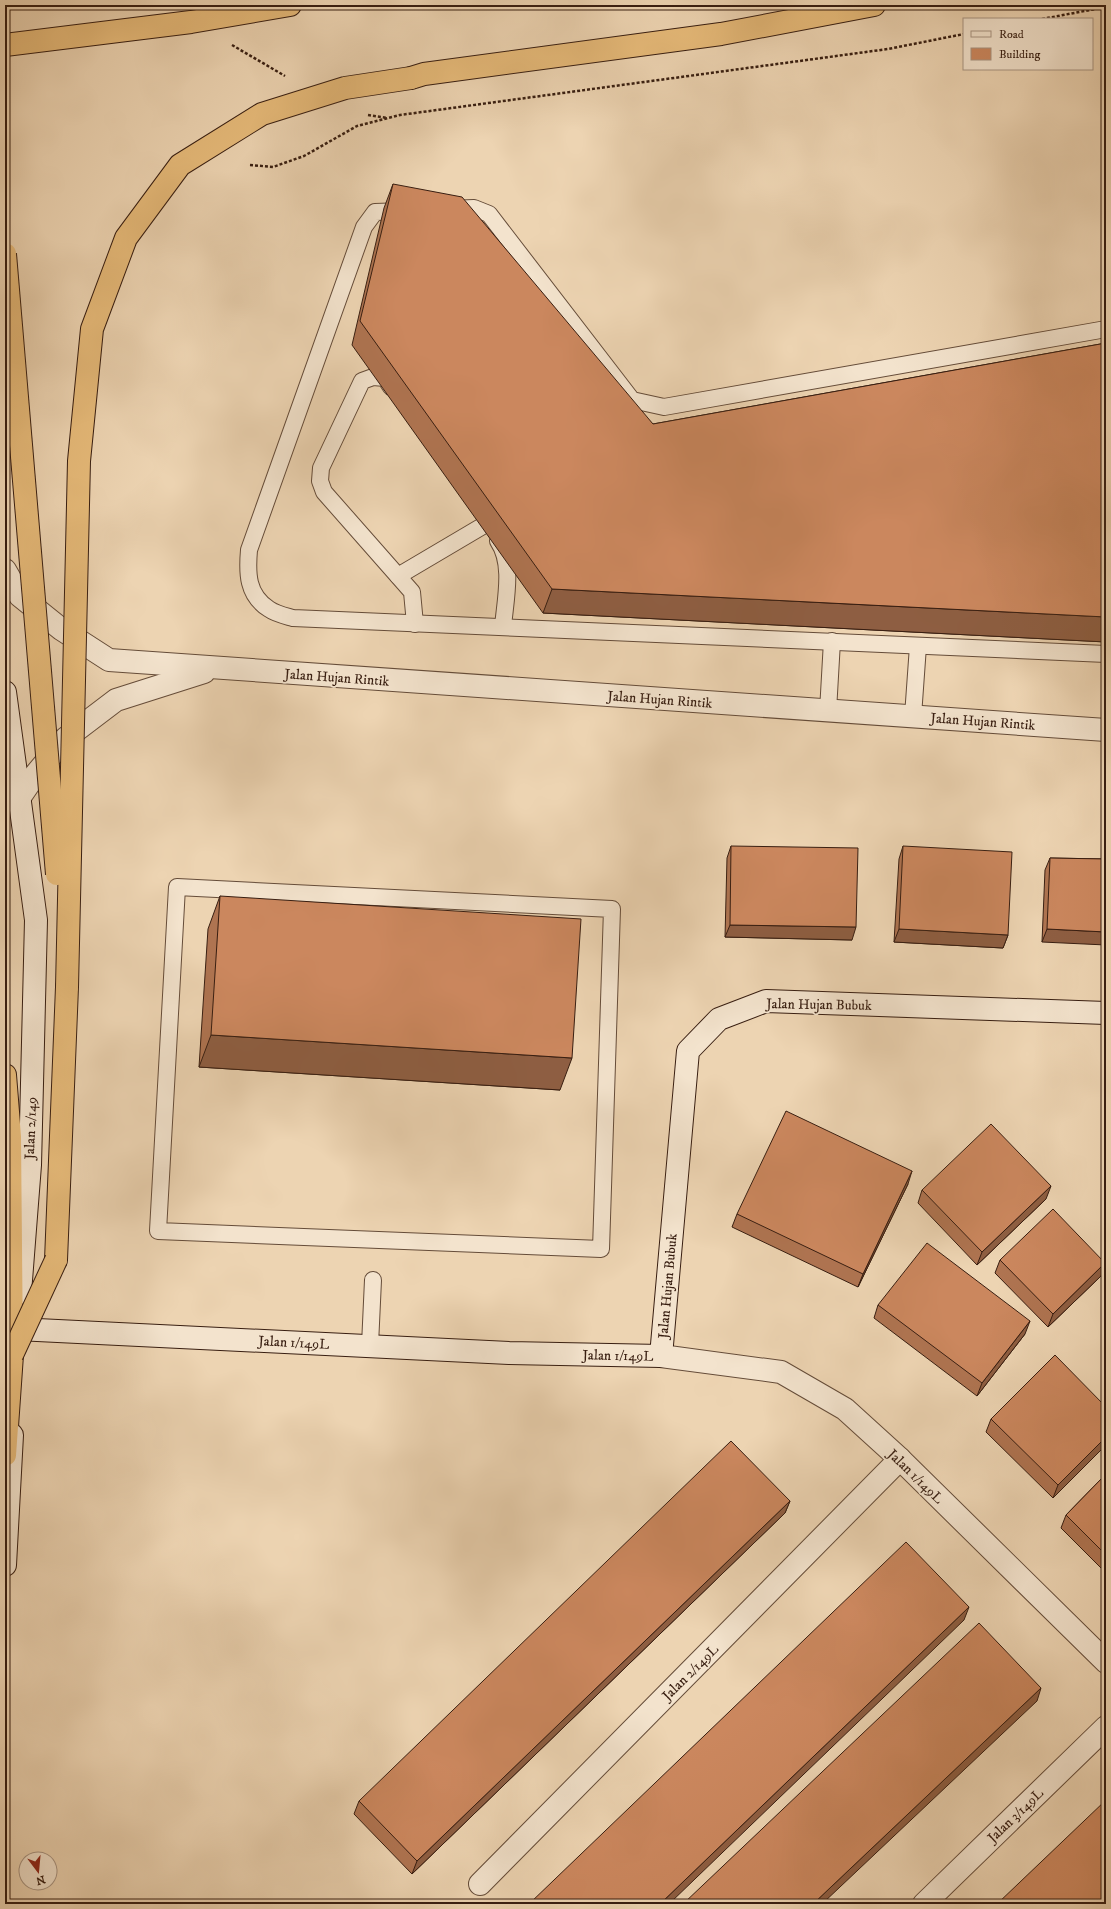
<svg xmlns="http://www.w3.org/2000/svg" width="1111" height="1909" font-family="'IM FELL DW Pica',serif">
<rect width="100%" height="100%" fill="#edd4b2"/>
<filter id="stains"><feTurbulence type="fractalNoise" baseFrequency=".005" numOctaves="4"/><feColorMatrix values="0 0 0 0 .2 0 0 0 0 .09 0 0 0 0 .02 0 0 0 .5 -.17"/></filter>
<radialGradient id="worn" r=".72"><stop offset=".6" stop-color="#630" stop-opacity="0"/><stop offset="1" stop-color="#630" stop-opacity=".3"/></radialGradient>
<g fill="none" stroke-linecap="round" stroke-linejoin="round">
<defs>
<g id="lane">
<path d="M449,209L474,208L489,214L632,400L664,407L1106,329"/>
<path d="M404,211L375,212L364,227L249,550C247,573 247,595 269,609C276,614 286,616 293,618L1106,654"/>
<path d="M391,387L385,378L373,377L362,381L321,468L320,481L324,492L412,592L415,624"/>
<path d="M498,541C514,564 505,601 503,627"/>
<path d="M398,576L486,524"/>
<path d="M828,711L832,641"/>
<path d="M913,716L918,646"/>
<path d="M177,887L612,909L601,1249L158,1231Z"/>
<path d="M370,1345L373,1280"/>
</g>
<g id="street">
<path d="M5,570L20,596L61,629L109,660L1106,730"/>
<path d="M20,797L35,775L66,738L116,700L204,672"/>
<path d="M661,1356L781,1372L845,1409L900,1459L1106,1662"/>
<path d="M480,1884L900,1459"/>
<path d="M924,1904L1106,1727"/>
</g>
<g id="secondary">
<path d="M5,692L36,920L30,1165L20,1293"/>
<path d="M17,1329L509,1353L661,1356L688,1051L719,1019L766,1001L1106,1013"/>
<path d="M5,1565L12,1435"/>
</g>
<g id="highway">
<path d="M5,45L191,22L290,5"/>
<path d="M411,78L424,74L721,34L874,5"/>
<path d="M5,1075L10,1137L12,1355L5,1455"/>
<path d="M56,1260L67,987"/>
</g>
</defs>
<use href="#lane" stroke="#654c39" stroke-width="18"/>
<use href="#street" stroke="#654c39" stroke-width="24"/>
<use href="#secondary" stroke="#381e11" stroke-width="24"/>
<use href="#highway" stroke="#381e11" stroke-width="24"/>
<g stroke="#381e11" stroke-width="2.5" stroke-dasharray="3 2" stroke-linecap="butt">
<path d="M1042,19L1106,7"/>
<path d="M232,45L285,76"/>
<path d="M368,115L387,118"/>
<path d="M250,165L273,167L304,156L357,126L400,115L888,49L964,34"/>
</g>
<use href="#lane" stroke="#f3e3cd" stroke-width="16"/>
<use href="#street" stroke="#f3e3cd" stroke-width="22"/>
<use href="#secondary" stroke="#f3e3cd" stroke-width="22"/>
<use href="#highway" stroke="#e6ba79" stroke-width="22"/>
<defs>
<g id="highway-bridge">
<path d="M5,254L57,874"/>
<path d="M67,987L79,461L92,329L126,238L180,165L262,114L345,88L411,78"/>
<path d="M12,1355L56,1260"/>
</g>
</defs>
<use href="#highway-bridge" stroke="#381e11" stroke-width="24" stroke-linecap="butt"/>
<use href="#highway-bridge" stroke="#e6ba79" stroke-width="22"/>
</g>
<g fill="#af7451" stroke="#381e11">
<path d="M393,184L653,424L1106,343V642L543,613L352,345L384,208Z"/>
<path d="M731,846L852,940L725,937L727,858Z"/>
<path d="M903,846L1008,935L1003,948L894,942L899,859Z"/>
<path d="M1050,858L1106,859L1042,942L1045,870Z"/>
<path d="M220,896L560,1090L199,1067L208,929Z"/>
<path d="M908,1184L858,1287L732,1227L737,1214Z"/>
<path d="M922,1190L1046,1199L977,1265L918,1203Z"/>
<path d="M1000,1260L1105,1263L1101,1276L1048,1327L995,1273Z"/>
<path d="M878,1305L1025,1334L977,1396L874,1318Z"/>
<path d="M1106,1407V1445L1053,1498L986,1432L991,1419Z"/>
<path d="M1106,1474V1573L1061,1528L1066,1515Z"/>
<path d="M790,1501L785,1513L412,1874L354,1814L359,1801Z"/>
</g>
<g fill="#8e5e42" stroke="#381e11">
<path d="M552,589L1106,617V642L543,613Z"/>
<path d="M730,925L856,927L852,940L725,937Z"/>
<path d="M899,929L1008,935L1003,948L894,942Z"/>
<path d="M1047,929L1106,932V945L1042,942Z"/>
<path d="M211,1035L572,1058L560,1090L199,1067Z"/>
<path d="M912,1171L908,1184L858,1287L863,1274Z"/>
<path d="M1051,1186L1046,1199L977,1265L982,1252Z"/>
<path d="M1105,1263L1101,1276L1048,1327L1053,1314Z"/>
<path d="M1030,1321L1025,1334L977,1396L982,1383Z"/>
<path d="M1106,1437V1445L1053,1498L1058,1485Z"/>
<path d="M790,1501L785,1513L412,1874L417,1861Z"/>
<path d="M969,1607L964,1620L669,1904H660Z"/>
<path d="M1041,1688L1037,1701L822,1904H813Z"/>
</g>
<g fill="#cb875e" stroke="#381e11">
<path d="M393,184L462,197L653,424L1106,343V617L552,589L360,321Z"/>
<path d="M731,846L858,848L856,927L730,925Z"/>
<path d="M903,846L1012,852L1008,935L899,929Z"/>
<path d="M1050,858L1106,859V932L1047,929Z"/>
<path d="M220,896L581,919L572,1058L211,1035Z"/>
<path d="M786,1111L912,1171L863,1274L737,1214Z"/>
<path d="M991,1124L1051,1186L982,1252L922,1190Z"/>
<path d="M1053,1209L1105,1263L1053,1314L1000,1260Z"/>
<path d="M927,1243L1030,1321L982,1383L878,1305Z"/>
<path d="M1055,1355L1106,1407V1437L1058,1485L991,1419Z"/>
<path d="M731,1441L790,1501L417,1861L359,1801Z"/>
<path d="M1106,1474V1555L1066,1515Z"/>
<path d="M906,1542L969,1607L660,1904H529Z"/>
<path d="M979,1623L1041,1688L813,1904H683Z"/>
<path d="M1106,1800V1904H997Z"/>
</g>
<g text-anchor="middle" stroke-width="3.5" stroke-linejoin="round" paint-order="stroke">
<g font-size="14" fill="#381e11" stroke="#f3e3cd">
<text transform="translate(337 677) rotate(4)" y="5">Jalan Hujan Rintik</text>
<text transform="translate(660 699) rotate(4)" y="5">Jalan Hujan Rintik</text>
<text transform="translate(983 721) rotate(4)" y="5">Jalan Hujan Rintik</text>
<text transform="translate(819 1004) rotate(1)" y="5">Jalan Hujan Bubuk</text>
<text transform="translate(30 1128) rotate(-88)" y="5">Jalan 2/149</text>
<text transform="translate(667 1286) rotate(-85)" y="5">Jalan Hujan Bubuk</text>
<text transform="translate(294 1342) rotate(3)" y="5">Jalan 1/149L</text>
<text transform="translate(618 1355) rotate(1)" y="5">Jalan 1/149L</text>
<text transform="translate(916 1476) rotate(44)" y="5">Jalan 1/149L</text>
<text transform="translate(690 1672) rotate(-45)" y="5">Jalan 2/149L</text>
<text transform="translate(1015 1815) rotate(-44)" y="5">Jalan 3/149L</text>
</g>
</g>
<rect width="1111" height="1909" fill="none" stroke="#edd4b2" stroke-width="20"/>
<rect x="6" y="6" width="1099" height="1897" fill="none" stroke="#381e11" stroke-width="2"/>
<rect x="10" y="10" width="1091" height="1889" fill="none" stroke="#381e11"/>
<rect x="963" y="18" width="130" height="52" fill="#f3e3cd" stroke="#a89482"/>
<rect x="971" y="31" width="20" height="6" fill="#f3e3cd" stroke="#a89482"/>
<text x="999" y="38" font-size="12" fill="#381e11">Road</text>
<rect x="971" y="48" width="20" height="12" fill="#cb875e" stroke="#a89482"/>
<text x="999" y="58" font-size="12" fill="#381e11">Building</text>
<g transform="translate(38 1871) rotate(164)"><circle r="19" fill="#f3e3cd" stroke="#a89482"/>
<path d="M0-3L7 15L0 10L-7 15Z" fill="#8f2418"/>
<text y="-6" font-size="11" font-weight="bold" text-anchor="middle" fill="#381e11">N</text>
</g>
<rect width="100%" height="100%" filter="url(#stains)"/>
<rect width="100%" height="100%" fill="url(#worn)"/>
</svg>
